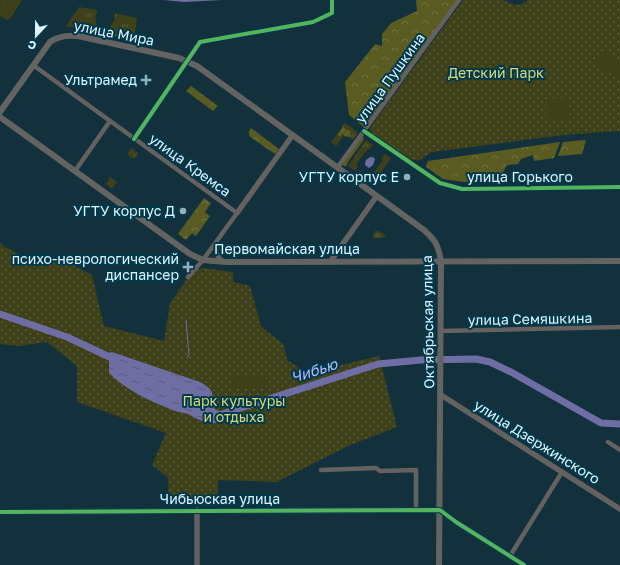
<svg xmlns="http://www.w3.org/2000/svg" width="620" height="565" font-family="'Golos Text',sans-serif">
<defs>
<pattern id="grass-tufts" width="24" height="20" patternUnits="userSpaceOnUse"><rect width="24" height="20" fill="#3e4019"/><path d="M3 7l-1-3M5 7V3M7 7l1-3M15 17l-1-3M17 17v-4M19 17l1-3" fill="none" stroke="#5a5c3b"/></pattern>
<pattern id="forest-crowns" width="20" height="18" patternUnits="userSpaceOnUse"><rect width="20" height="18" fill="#595b21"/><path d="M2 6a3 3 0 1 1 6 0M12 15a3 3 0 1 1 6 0" fill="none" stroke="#717342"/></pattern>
<pattern id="park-dots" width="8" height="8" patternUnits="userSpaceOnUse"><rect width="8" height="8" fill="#3e4019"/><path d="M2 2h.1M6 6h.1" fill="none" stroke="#5a5c3b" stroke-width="1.8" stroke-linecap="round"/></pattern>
<pattern id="water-ripples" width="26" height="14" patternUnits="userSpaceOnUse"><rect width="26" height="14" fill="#6f6ea4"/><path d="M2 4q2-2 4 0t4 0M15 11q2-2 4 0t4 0" fill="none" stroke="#5a5c78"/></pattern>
</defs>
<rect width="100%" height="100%" fill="#12313c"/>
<g fill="url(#grass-tufts)">
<path d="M79,7L98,10L95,17L97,25L90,31L66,26Z"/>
<path d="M114,13L137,18L134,41L113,36L110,27L115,19Z"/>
<path d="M345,123L358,132L353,140L345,134L336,146L331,142Z"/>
<path d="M366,140L373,145L370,149H368L356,164L358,166L355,171L348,166Z"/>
<path d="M131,148L138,153L134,159L127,155Z"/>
<path d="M385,154L391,158L373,184L366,180L370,175L371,176L383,160L381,159Z"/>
<path d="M110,177L117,182L112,189L106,184Z"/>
<path d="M375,231H378L387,236L381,238H373Z"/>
</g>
<g fill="url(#forest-crowns)">
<path d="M416,0H457L364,127L349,115L345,82L375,44L382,46V34L391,23L417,11Z"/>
<path d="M191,86L218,106L213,111L186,91Z"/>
<path d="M343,127L346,130L351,131L349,137L344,136V134H342L340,137L338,134Z"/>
<path d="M251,128L279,149L275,154L249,136V131Z"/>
<path d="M363,136L364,139C358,149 350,157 346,166L342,165V164Z"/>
<path d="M586,140L582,154L558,156L563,142Z"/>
<path d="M560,142L554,158L534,161L533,155L521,159L518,164L507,165L499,179L464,182L443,179L426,167L428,161Z"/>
<path d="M204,198L211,203L205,212L210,216L196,236L192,233L186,240L178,234Z"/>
</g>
<g fill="url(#park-dots)">
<path d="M463,0H503L515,5L522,4L528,0H620V131L563,135L432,152L418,161L410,159L371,133L370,128L372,125Z"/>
<path d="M0,242L5,247L41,265L57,257L92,275L104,326L164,341L170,303L187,279L198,269L203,268L233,272V282L250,286L261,326L284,345L287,360L304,371L320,370L379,356L397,427L348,446L277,482L218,480V505H169L168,478L152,465L166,433L77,402V366L47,342L19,346L0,344Z"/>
</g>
<g fill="#3e4019">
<path d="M1,0H22L11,18L7,20L0,16V2Z"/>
<path d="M603,50L620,61V75L618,78L595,64Z"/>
<path d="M569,98L570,119H546V99Z"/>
<path d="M266,377V388H231V378Z"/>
</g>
<g fill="url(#water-ripples)">
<path d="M164,0H222L184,2Z"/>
<path d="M370,157H373L375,159L373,165L369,168L365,165L366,160Z"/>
<path d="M112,352L200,382C215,390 213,395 215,411L217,412V423C206,424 197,419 188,414C182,412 176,412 170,409C148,400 126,390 109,373V360L107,359L108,353Z"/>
</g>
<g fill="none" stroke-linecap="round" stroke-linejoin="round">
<path stroke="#6f6ea4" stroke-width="1" d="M186,320L189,355L187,358"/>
<g stroke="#6f6ea4" stroke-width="7">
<path d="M0,314L67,337L116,360"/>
<path d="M210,411L219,415L378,364L421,360L476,359L490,362L511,372L601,423L620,424"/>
</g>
<g stroke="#646160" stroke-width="4.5">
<path d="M33,65L237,213L203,260L188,277"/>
<path d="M364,131L440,183L462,189L620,187"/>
<path d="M134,139L200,42L313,22L332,13V0"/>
<path d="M337,168L459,0"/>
<path d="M75,171L110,121"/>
<path d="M216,244C216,251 216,257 223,261"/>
<path d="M440,331L620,327"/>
<path d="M608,442L620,450"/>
<path d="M321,470L376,468L380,471L416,470V510"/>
<path d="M510,556L562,472"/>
</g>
<g stroke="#646160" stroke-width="5.5">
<path d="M237,213L292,136"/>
<path d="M330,262L376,197"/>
<path d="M441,395L620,509"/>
<path d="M0,512L440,510L456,522L524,565"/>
<path d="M197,565V510"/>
</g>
<g stroke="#636361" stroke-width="6">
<path d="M0,112L50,42C58,36 68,35 78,36L179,58L197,66L424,230C436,241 438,245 441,261L439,565"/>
<path d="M0,117L190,254L203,260L226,262L620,261"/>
</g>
<defs>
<g id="cycleway">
<path d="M364,131L440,183L462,189L620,187"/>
<path d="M134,139L200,42L313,22L332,13V0"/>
<path d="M0,512L440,510L456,522L524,565"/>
</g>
</defs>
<use href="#cycleway" stroke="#003a4d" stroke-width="6"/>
<use href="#cycleway" stroke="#56b35d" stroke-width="4"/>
</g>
<g fill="#99afb8" stroke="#003a4d" stroke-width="1.5">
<path d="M144 74h4v4h4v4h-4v4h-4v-4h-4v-4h4z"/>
<circle cx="407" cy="177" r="4"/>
<circle cx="183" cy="211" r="4"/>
<path d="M186 261h4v4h4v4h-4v4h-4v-4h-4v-4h4z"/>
</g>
<g text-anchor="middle" stroke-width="4" stroke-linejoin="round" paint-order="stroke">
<g font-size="14" fill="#e2f3fb" stroke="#003a4d">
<text transform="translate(114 33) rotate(11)" y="5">улица Мира</text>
<text transform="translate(390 78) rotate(-54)" y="5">улица Пушкина</text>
<text transform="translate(190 165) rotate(36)" y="5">улица Кремса</text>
<text x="520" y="182">улица Горького</text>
<text x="287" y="254">Первомайская улица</text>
<text transform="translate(530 319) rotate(-1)" y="5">улица Семяшкина</text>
<text transform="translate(428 322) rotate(-91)" y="5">Октябрьская улица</text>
<text transform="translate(537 442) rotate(32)" y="5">улица Дзержинского</text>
<text x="220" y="504">Чибьюская улица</text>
</g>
<g font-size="14" fill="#dcd778" stroke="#003a4d">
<text x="496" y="78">Детский Парк</text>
<text x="234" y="406">Парк культуры<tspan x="234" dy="16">и отдыха</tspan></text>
</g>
<g font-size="14" fill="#e2f3fb" stroke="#003a4d" text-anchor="end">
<text x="137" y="85">Ультрамед</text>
<text x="399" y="182">УГТУ корпус Е</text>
<text x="175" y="216">УГТУ корпус Д</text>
<text x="179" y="264">психо-неврологический<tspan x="179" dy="16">диспансер</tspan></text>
</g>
<g font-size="15" font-style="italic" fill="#bab7fa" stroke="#003a4d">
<text transform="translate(314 371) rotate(-18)" y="5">Чибью</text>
</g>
</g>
<g transform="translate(36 36) rotate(202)" stroke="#003a4d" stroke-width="3" paint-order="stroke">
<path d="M0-3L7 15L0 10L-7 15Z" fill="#e2f3fb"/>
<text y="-6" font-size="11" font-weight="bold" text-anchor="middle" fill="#e2f3fb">С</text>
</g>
</svg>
